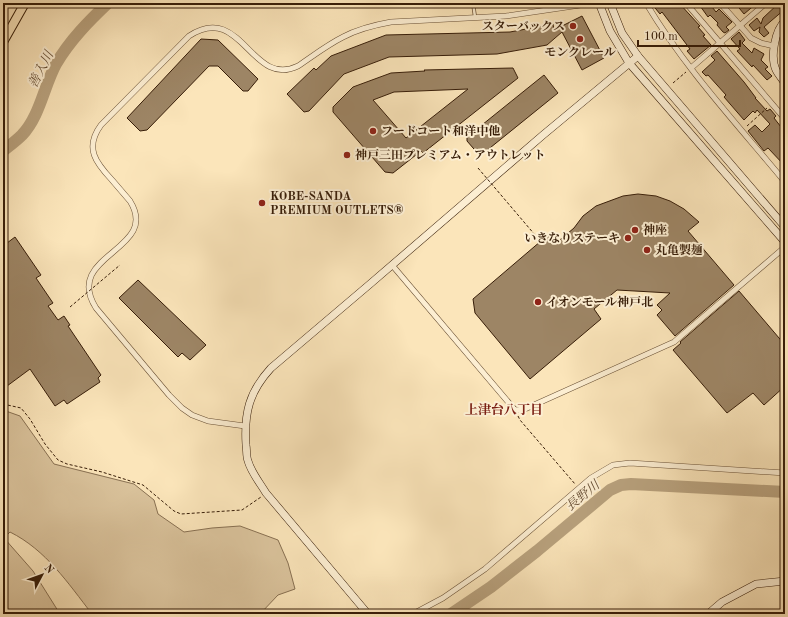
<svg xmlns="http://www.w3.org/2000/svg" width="788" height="617" font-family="'Old Standard TT','Noto Serif JP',serif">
<rect width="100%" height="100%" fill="#fbe5ba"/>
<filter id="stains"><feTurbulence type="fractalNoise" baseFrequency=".005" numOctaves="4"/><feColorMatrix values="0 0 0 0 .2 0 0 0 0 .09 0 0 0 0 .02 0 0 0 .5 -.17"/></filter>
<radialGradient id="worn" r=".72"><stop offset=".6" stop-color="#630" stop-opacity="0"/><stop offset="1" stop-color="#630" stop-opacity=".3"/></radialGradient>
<path fill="#dac39c" stroke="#887052" d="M3,410L20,416L54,464L134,484L154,500L158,514L184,532L212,528L240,526L278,540L288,563L295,589L278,595L260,614H92C68,583 46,550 10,532L4,538L33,571L60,614H3Z"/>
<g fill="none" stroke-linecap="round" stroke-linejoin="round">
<g stroke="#b8a17d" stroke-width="12">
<path d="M3,151C9,146 16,141 22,135C40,116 44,86 56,64C70,40 89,21 108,3"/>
<path d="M451,614L491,587L537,551L610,490L621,485L631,484L785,492"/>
</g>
</g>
<g fill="#9d8565" stroke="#371d08" fill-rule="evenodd">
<path d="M651,3H679L700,26L698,27L705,35L703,36L711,45L694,59L687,51L690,49L662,12L660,14Z"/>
<path d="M698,3H709L716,12L719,9L732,22L726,27L729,30L725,33L723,32L717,25L718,23L710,15L708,17Z"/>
<path d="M735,3H757L744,14Z"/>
<path d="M779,3H785V9L764,27L769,33L764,37L759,32L760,27L754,31L749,25L757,18L761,24L763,18Z"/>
<path d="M582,16L604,58L582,70L562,32L547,45L497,54L389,57L344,74L309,111L304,112L287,94L314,68L316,70L331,56L386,35L510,32L553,24L554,30Z"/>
<path d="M739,32L745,40L742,43L752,53L754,48L764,54L761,60L768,67L765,69L772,76L767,80L753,65L752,67L737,51L740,49L731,39Z"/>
<path d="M201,39L218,40L258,79L248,91H243L218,66H209L147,130L140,131L127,118Z"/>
<path d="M717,51L744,82L756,98H755L767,111L770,109L776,116L774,118L785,132V166L768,148L764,151L748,131L755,125L762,132L770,124L757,110L755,113L753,111L744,120L724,97L726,95L708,75L706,76L702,72L715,60L711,56Z"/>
<path d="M513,68L518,78L423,153L421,151L393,173L385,172L333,112V107L353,87L391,73L425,71L424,70ZM468,89L406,138L373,100L394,92Z"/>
<path d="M544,75L558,93L480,156L467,141V137Z"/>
<path d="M638,194L656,196L670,201L684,209L699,222L688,231L734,285L675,336L657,315L662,310L657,305L670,293L617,290L594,309L601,319L530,379L475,313L473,299L548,235L555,244L574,228L583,216L596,206L623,196Z"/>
<path d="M3,237L7,243L15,237L41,275L36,278L53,303L48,306L58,320L64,316L70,325L68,326L101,375L98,378L100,382L67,404L64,400L55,406L30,369L3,389Z"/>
<path d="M138,280L206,345L190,360L182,353L178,357L119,298Z"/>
<path d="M739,291L785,345V386L764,405L753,393L727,413L673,350L681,343L680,342Z"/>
</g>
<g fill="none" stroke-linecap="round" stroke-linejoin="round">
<defs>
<g id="lane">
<path d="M385,3H388"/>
<path d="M473,3L475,17"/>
</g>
<g id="street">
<path d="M646,3C684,67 737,124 785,182"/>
<path d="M686,3L785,119"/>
<path d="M720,3L751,38L761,43L774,46"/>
<path d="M691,68L766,3"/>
<path d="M392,265L515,410L525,409L674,342L785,247"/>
<path d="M245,426L208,421L192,415L182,408L169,395L96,308C62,254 161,251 130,201C124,194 118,187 112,180C96,163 84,148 101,125L189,36C242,1 251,89 298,66C313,56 327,45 343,37C358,29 374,25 391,22L506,16L594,3"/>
<path d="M413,614L443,598L485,569L591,478L613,465L630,463L785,473"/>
</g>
<g id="secondary">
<path d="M599,3L610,31L629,63L785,242"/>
<path d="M610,3L622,33L638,56L785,227"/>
<path d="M785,21C775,30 770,57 776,70C778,74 782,79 785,83"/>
<path d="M368,614L266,493C260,483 251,472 248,461C246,456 247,450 246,445C244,413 249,392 271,368L370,284L543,135L638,56"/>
<path d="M708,614L722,602L756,584L785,581"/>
</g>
<path id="primary" d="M3,42L25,3"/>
</defs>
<use href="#lane" stroke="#684f34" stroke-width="4"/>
<use href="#street" stroke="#684f34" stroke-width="6"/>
<use href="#secondary" stroke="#371d08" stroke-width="8"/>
<use href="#primary" stroke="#371d08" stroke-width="10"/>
<g stroke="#371d08" stroke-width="1" stroke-dasharray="3 2" stroke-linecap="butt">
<path d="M673,83L686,72"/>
<path d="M747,126L767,108"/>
<path d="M3,404L21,408L30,419L45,444L58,460L67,464L102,472L143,485L174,511L181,514L242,510L261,497"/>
<path d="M518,416L520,420L575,484"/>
</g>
<use href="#lane" stroke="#fceed2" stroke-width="2.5"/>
<use href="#street" stroke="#fceed2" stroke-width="5"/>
<use href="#secondary" stroke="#fceed2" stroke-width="7"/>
<use href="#primary" stroke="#fbe5ba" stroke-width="8"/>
<g stroke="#371d08" stroke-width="1" stroke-dasharray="3 2" stroke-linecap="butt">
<path d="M478,168L541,242"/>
<path d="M70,307L120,265"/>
</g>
</g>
<g fill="#8f2418" stroke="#fceed2" stroke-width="1.5">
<circle cx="573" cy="26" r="4"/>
<circle cx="580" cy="39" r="4"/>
<circle cx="373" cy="131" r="4"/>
<circle cx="347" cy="155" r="4"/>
<circle cx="262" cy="203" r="4"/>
<circle cx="635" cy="230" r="4"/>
<circle cx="628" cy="238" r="4"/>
<circle cx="647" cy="250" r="4"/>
<circle cx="538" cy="302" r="4"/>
</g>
<g text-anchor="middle" stroke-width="4" stroke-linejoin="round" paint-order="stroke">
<g font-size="12" font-weight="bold" fill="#371d08" stroke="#fceed2" text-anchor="start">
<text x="565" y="30" text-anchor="end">スターバックス</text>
<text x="580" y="56" text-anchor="middle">モンクレール</text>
<text x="381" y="135">フードコート和洋中他</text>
<text x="355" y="159">神戸三田プレミアム・アウトレット</text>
<text x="270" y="200">KOBE-SANDA<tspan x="270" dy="14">PREMIUM OUTLETS®</tspan></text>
<text x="643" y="234">神座</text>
<text x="620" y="242" text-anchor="end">いきなりステーキ</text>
<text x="655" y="254">丸亀製麺</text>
<text x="546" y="306">イオンモール神戸北</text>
</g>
<g font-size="13" font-style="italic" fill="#644b31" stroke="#fceed2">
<text transform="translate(40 69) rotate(-63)" y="5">善入川</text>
<text transform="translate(582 495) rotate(-40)" y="5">長野川</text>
</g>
<g font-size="13" font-weight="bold" fill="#7a1f14" stroke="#fceed2">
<text x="504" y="414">上津台八丁目</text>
</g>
</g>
<rect width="788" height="617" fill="none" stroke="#fbe5ba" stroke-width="16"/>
<rect x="4" y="4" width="780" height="609" fill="none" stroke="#371d08" stroke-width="2"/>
<rect x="8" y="8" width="772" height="601" fill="none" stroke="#371d08"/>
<g transform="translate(42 575) rotate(49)" stroke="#fceed2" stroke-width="3" paint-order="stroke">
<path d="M0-3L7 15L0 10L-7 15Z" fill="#371d08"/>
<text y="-6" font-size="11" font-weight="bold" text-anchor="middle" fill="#371d08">N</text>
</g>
<path d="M638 40v6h102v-6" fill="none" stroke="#371d08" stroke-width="2"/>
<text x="644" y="40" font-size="12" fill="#371d08" stroke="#fceed2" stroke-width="3" paint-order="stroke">100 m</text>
<rect width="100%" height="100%" filter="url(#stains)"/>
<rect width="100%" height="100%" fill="url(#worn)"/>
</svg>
